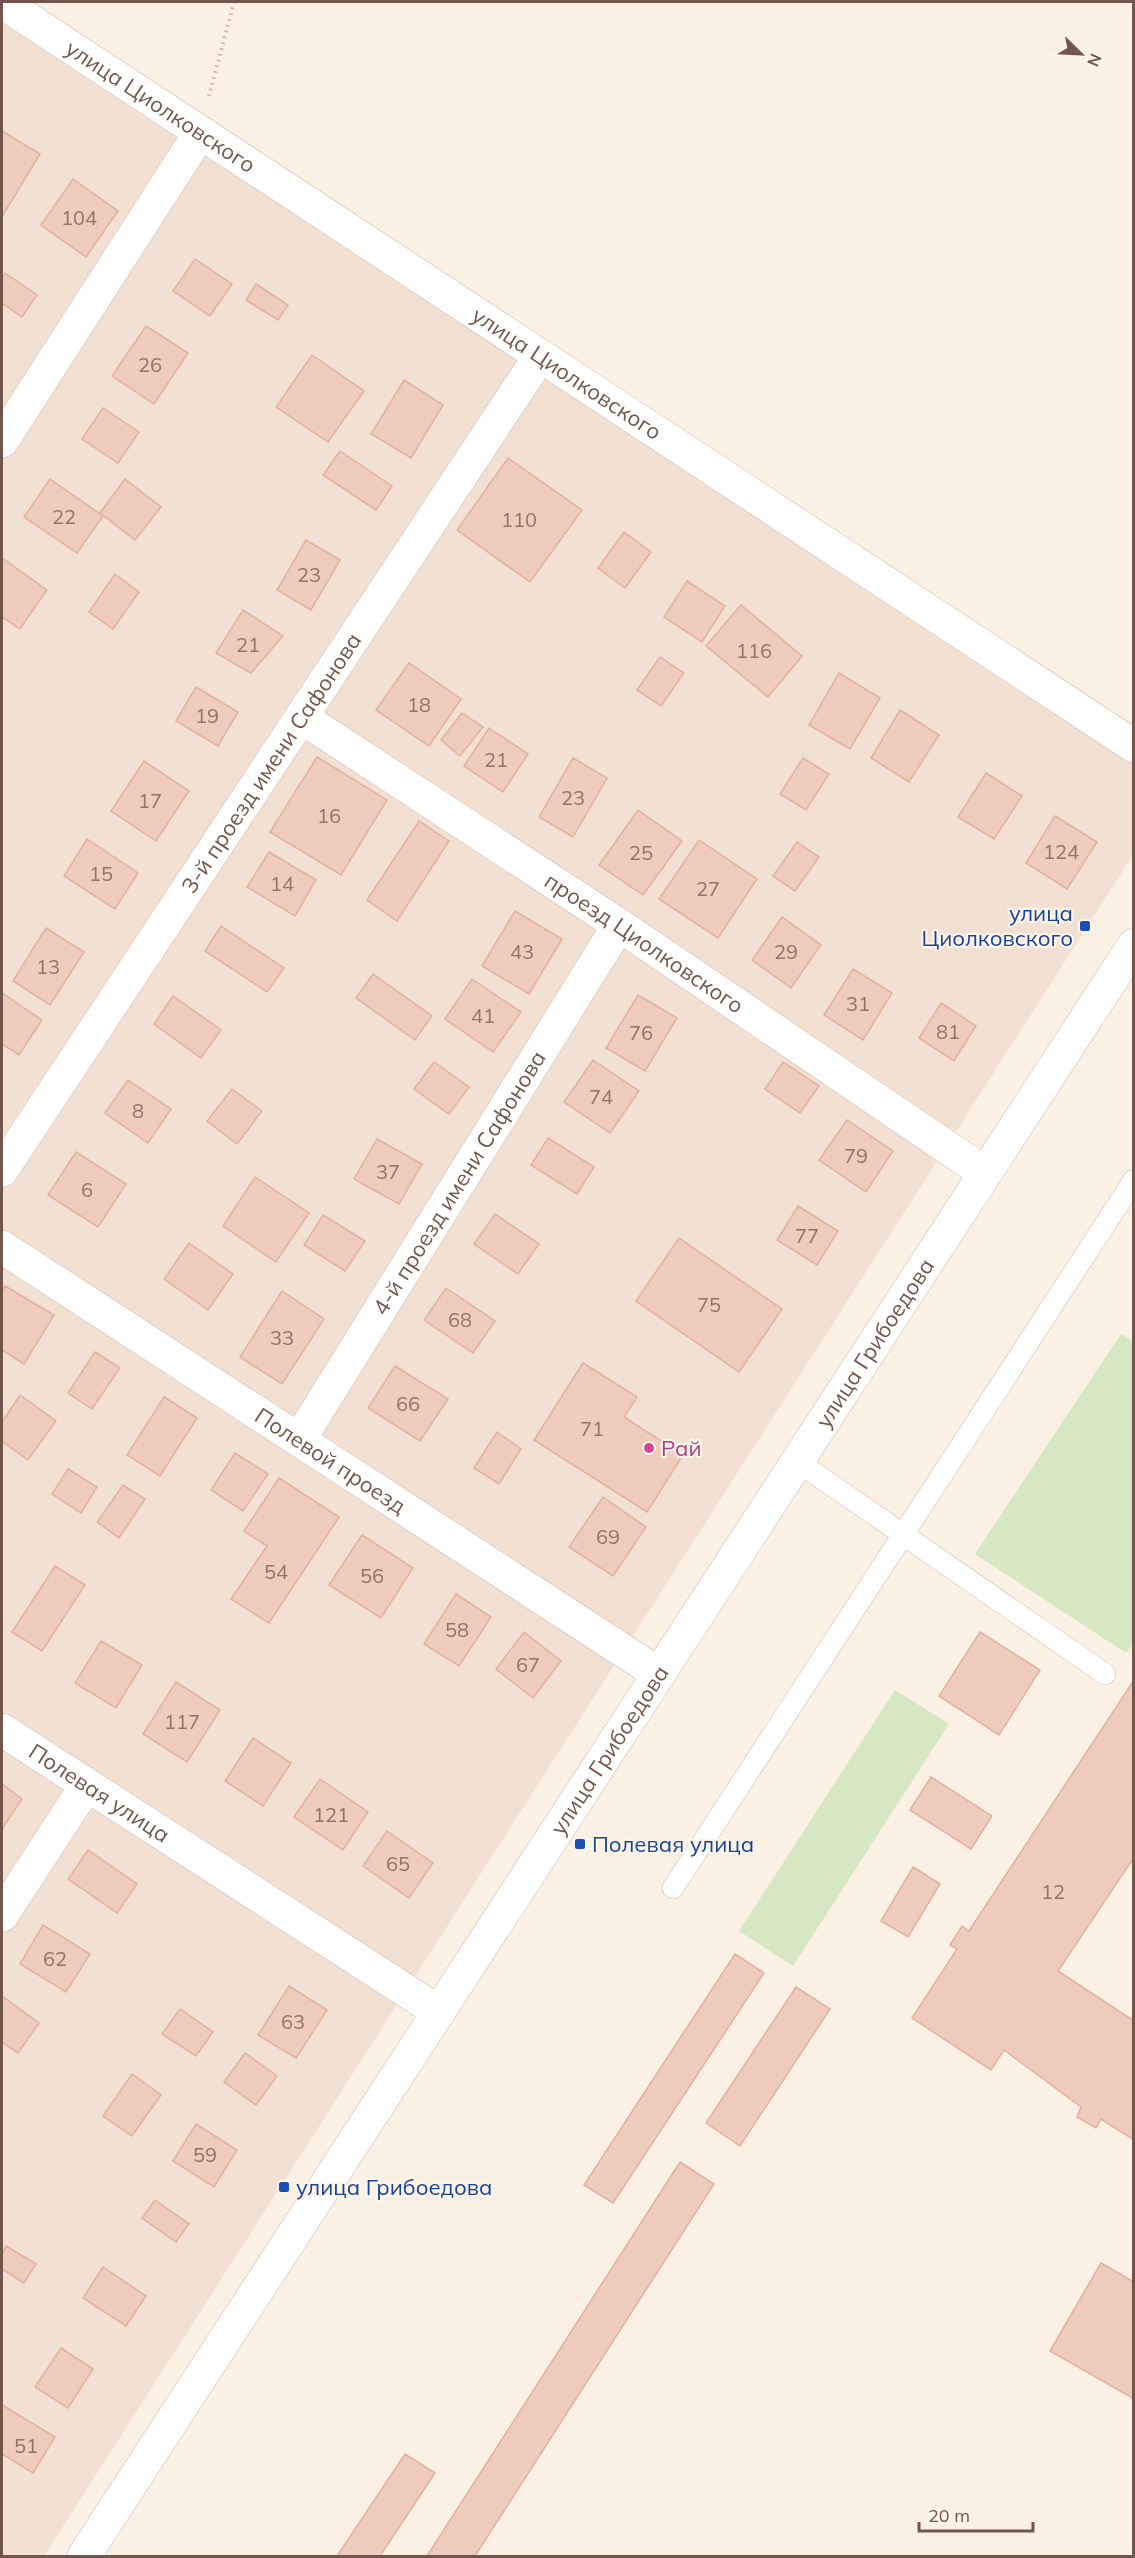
<svg xmlns="http://www.w3.org/2000/svg" width="1135" height="2558" font-family="Mulish,sans-serif">
<rect width="100%" height="100%" fill="#fbf0e4"/>
<path fill="#f2e1d2" d="M2,8L543,378L1134,762L1133,855L44,2556H2Z"/>
<g fill="#d5e7c3">
<path d="M1121,1334L1134,1342V1642L1126,1653L975,1554Z"/>
<path d="M895,1690L949,1724L793,1966L739,1931Z"/>
</g>
<g fill="#efccbd" stroke="#e1b19e" stroke-width="1.5">
<path d="M2,131L40,154L3,215H2Z"/>
<path d="M73,179L118,211L86,257L41,225Z"/>
<path d="M195,259L232,284L210,316L173,291Z"/>
<path d="M5,273L37,295L22,317L2,303V279Z"/>
<path d="M256,284L288,305L278,320L246,300Z"/>
<path d="M146,326L188,353L154,404L112,376Z"/>
<path d="M312,355L364,391L328,442L276,407Z"/>
<path d="M404,380L443,405L411,458L371,434Z"/>
<path d="M103,408L139,432L118,463L82,439Z"/>
<path d="M340,451L392,486L376,510L323,475Z"/>
<path d="M508,458L582,510L530,582L457,530Z"/>
<path d="M50,479L103,516L77,553L24,517Z"/>
<path d="M125,479L161,507L135,540L100,513Z"/>
<path d="M624,532L651,552L625,588L598,568Z"/>
<path d="M306,540L340,560L311,610L277,590Z"/>
<path d="M2,558L47,590L20,629L2,617Z"/>
<path d="M115,574L139,592L113,629L89,612Z"/>
<path d="M687,581L725,606L702,642L664,617Z"/>
<path d="M741,605L802,656L768,697L706,646Z"/>
<path d="M243,610L283,636L251,673L216,653Z"/>
<path d="M660,657L684,673L661,706L637,690Z"/>
<path d="M409,663L461,699L429,746L376,710Z"/>
<path d="M839,673L880,698L850,749L809,725Z"/>
<path d="M196,687L238,712L218,746L176,721Z"/>
<path d="M900,710L939,735L909,782L871,758Z"/>
<path d="M462,713L483,727L460,756L441,740Z"/>
<path d="M489,728L528,754L503,792L464,766Z"/>
<path d="M317,757L387,800L341,875L270,832Z"/>
<path d="M573,758L607,778L573,837L539,817Z"/>
<path d="M803,758L829,774L806,810L780,794Z"/>
<path d="M144,761L189,791L156,841L111,811Z"/>
<path d="M986,773L1022,796L994,839L958,817Z"/>
<path d="M638,810L682,841L643,895L599,865Z"/>
<path d="M1055,816L1097,842L1067,889L1026,863Z"/>
<path d="M419,821L449,841L397,921L367,900Z"/>
<path d="M87,839L138,873L115,909L64,876Z"/>
<path d="M699,840L757,879L718,938L659,899Z"/>
<path d="M797,842L819,857L795,891L773,876Z"/>
<path d="M269,852L316,880L295,916L247,887Z"/>
<path d="M515,911L562,939L529,994L482,966Z"/>
<path d="M782,917L821,945L791,988L752,960Z"/>
<path d="M221,926L284,968L267,992L205,951Z"/>
<path d="M46,928L84,952L50,1005L13,981Z"/>
<path d="M853,969L892,993L863,1040L824,1015Z"/>
<path d="M373,974L432,1016L415,1040L356,998Z"/>
<path d="M472,979L521,1012L493,1052L445,1019Z"/>
<path d="M2,993L42,1020L19,1055L2,1044Z"/>
<path d="M638,995L677,1018L645,1071L606,1048Z"/>
<path d="M173,996L221,1030L201,1058L154,1024Z"/>
<path d="M941,1003L976,1026L954,1061L919,1038Z"/>
<path d="M593,1060L639,1091L610,1133L564,1102Z"/>
<path d="M434,1062L469,1087L449,1114L414,1089Z"/>
<path d="M783,1062L819,1086L800,1113L765,1089Z"/>
<path d="M128,1080L171,1109L148,1143L105,1113Z"/>
<path d="M232,1089L262,1111L237,1144L207,1121Z"/>
<path d="M847,1120L893,1151L866,1192L819,1160Z"/>
<path d="M548,1138L594,1167L577,1194L531,1165Z"/>
<path d="M377,1139L422,1164L399,1204L354,1179Z"/>
<path d="M76,1152L126,1184L98,1227L48,1195Z"/>
<path d="M255,1177L309,1213L276,1262L223,1226Z"/>
<path d="M798,1206L838,1231L817,1265L777,1240Z"/>
<path d="M495,1214L539,1244L518,1274L474,1244Z"/>
<path d="M323,1215L365,1241L345,1271L304,1245Z"/>
<path d="M679,1238L782,1309L739,1372L636,1301Z"/>
<path d="M189,1243L233,1274L208,1310L164,1279Z"/>
<path d="M5,1286L54,1315L24,1364L2,1350V1292Z"/>
<path d="M446,1288L495,1321L473,1353L424,1320Z"/>
<path d="M282,1291L324,1319L282,1384L240,1357Z"/>
<path d="M95,1352L120,1368L92,1409L68,1393Z"/>
<path d="M583,1363L637,1397L624,1417L683,1455L647,1512L534,1440Z"/>
<path d="M395,1366L448,1399L420,1441L368,1408Z"/>
<path d="M20,1395L56,1421L28,1460L2,1441V1422Z"/>
<path d="M164,1397L197,1418L160,1476L127,1455Z"/>
<path d="M497,1432L521,1449L499,1484L474,1468Z"/>
<path d="M235,1453L268,1474L243,1511L211,1490Z"/>
<path d="M68,1469L97,1487L81,1513L52,1494Z"/>
<path d="M279,1478L339,1517L269,1623L231,1599L267,1546L244,1531Z"/>
<path d="M123,1485L145,1499L119,1538L97,1522Z"/>
<path d="M603,1497L646,1527L613,1576L569,1547Z"/>
<path d="M362,1535L413,1568L381,1618L329,1585Z"/>
<path d="M55,1566L85,1585L42,1651L12,1632Z"/>
<path d="M456,1594L491,1617L459,1666L424,1644Z"/>
<path d="M524,1632L561,1661L533,1698L496,1669Z"/>
<path d="M980,1632L1040,1670L999,1735L939,1696Z"/>
<path d="M101,1641L142,1665L116,1708L75,1683Z"/>
<path d="M1134,1680V1857L1058,1971L1134,2021V2140L1101,2119L1096,2128L1077,2117L1081,2107L1004,2050L991,2070L912,2018L957,1949L950,1945L962,1926L969,1931Z"/>
<path d="M176,1682L220,1710L187,1762L143,1734Z"/>
<path d="M253,1738L291,1763L263,1806L225,1781Z"/>
<path d="M931,1777L992,1816L971,1849L910,1810Z"/>
<path d="M320,1779L368,1812L343,1850L294,1817Z"/>
<path d="M2,1784L22,1799L2,1829Z"/>
<path d="M387,1831L433,1863L409,1898L363,1866Z"/>
<path d="M88,1850L137,1884L117,1913L68,1879Z"/>
<path d="M913,1867L940,1884L908,1937L881,1921Z"/>
<path d="M43,1925L90,1954L66,1992L20,1964Z"/>
<path d="M735,1954L764,1973L613,2203L584,2185Z"/>
<path d="M289,1986L327,2010L296,2058L258,2035Z"/>
<path d="M796,1987L830,2009L740,2146L706,2123Z"/>
<path d="M2,1996L39,2023L18,2053L2,2042Z"/>
<path d="M180,2009L213,2032L196,2056L162,2034Z"/>
<path d="M245,2053L277,2076L256,2105L224,2082Z"/>
<path d="M132,2074L161,2095L132,2136L103,2116Z"/>
<path d="M196,2124L237,2150L214,2187L173,2161Z"/>
<path d="M680,2162L714,2184L475,2556H427Z"/>
<path d="M155,2200L189,2224L176,2242L142,2218Z"/>
<path d="M6,2246L36,2264L24,2283L2,2269V2255Z"/>
<path d="M1101,2263L1134,2282V2399L1050,2351Z"/>
<path d="M103,2267L146,2296L126,2326L83,2298Z"/>
<path d="M61,2348L93,2369L68,2408L35,2387Z"/>
<path d="M2,2405L55,2437L33,2473L2,2454Z"/>
<path d="M405,2454L435,2473L380,2556H337Z"/>
</g>
<g fill="none" stroke-linecap="round" stroke-linejoin="round">
<defs>
<g id="service">
<path d="M798,1462L1105,1674"/>
<path d="M673,1888L1134,1180"/>
</g>
<g id="minor">
<path id="s1" d="M2,2L1134,746"/>
<path d="M2,441L200,133"/>
<path id="s2" d="M301,717L619,925L985,1173"/>
<path id="s3" d="M2,1170L540,356"/>
<path id="s4" d="M2,1247L659,1674"/>
<path id="s5" d="M299,1440L619,925"/>
<path id="s6" d="M2,1730L439,2012"/>
<path d="M2,1915L86,1786"/>
</g>
<g id="tertiary">
<path id="s7" d="M84,2556L1134,945"/>
</g>
</defs>
<use href="#service" stroke="#ceb9ae" stroke-width="22"/>
<use href="#minor" stroke="#ceb9ae" stroke-width="34"/>
<use href="#tertiary" stroke="#ceb9ae" stroke-width="34"/>
<path stroke="#d3afa0" stroke-width="4" stroke-dasharray="1.5 4.5" stroke-linecap="butt" d="M209,96L234,2"/>
<use href="#service" stroke="#fff" stroke-width="21"/>
<use href="#minor" stroke="#fff" stroke-width="33"/>
<use href="#tertiary" stroke="#fff" stroke-width="33"/>
</g>
<g fill="#1a4fb4" stroke="#fef4ea" stroke-width="2">
<rect x="1079" y="920" width="12" height="12" rx="3"/>
<rect x="574" y="1838" width="12" height="12" rx="3"/>
<rect x="278" y="2181" width="12" height="12" rx="3"/>
</g>
<circle fill="#d1479c" stroke="#fef4ea" stroke-width="2" cx="649" cy="1448" r="6"/>
<g text-anchor="middle" stroke-width="4.5" stroke-linejoin="round" paint-order="stroke">
<g font-size="20" fill="#917368">
<text x="79" y="225">104</text>
<text x="150" y="372">26</text>
<text x="64" y="524">22</text>
<text x="519" y="527">110</text>
<text x="309" y="582">23</text>
<text x="248" y="652">21</text>
<text x="754" y="658">116</text>
<text x="419" y="712">18</text>
<text x="207" y="723">19</text>
<text x="496" y="767">21</text>
<text x="573" y="805">23</text>
<text x="150" y="808">17</text>
<text x="329" y="823">16</text>
<text x="1061" y="859">124</text>
<text x="641" y="860">25</text>
<text x="101" y="881">15</text>
<text x="282" y="891">14</text>
<text x="708" y="896">27</text>
<text x="522" y="959">43</text>
<text x="786" y="959">29</text>
<text x="48" y="974">13</text>
<text x="858" y="1011">31</text>
<text x="483" y="1023">41</text>
<text x="948" y="1039">81</text>
<text x="641" y="1040">76</text>
<text x="601" y="1104">74</text>
<text x="138" y="1118">8</text>
<text x="856" y="1163">79</text>
<text x="388" y="1179">37</text>
<text x="87" y="1197">6</text>
<text x="807" y="1243">77</text>
<text x="709" y="1312">75</text>
<text x="460" y="1327">68</text>
<text x="282" y="1345">33</text>
<text x="408" y="1411">66</text>
<text x="592" y="1436">71</text>
<text x="608" y="1544">69</text>
<text x="276" y="1579">54</text>
<text x="372" y="1583">56</text>
<text x="457" y="1637">58</text>
<text x="528" y="1672">67</text>
<text x="182" y="1729">117</text>
<text x="331" y="1822">121</text>
<text x="398" y="1871">65</text>
<text x="1053" y="1899">12</text>
<text x="55" y="1966">62</text>
<text x="293" y="2029">63</text>
<text x="205" y="2162">59</text>
<text x="26" y="2453">51</text>
</g>
<g font-size="22" fill="#72554b" stroke="#fef4ea">
<text dy="8" stroke="none"><textPath href="#s1" startOffset="190">улица Циолковского</textPath></text>
<text dy="8" stroke="none"><textPath href="#s1" startOffset="676">улица Циолковского</textPath></text>
<text dy="8" stroke="none"><textPath href="#s3" startOffset="488">3-й проезд имени Сафонова</textPath></text>
<text dy="8" stroke="none"><textPath href="#s2" startOffset="411">проезд Циолковского</textPath></text>
<text dy="8" stroke="none"><textPath href="#s5" startOffset="303">4-й проезд имени Сафонова</textPath></text>
<text dy="8" stroke="none"><textPath href="#s7" startOffset="1448">улица Грибоедова</textPath></text>
<text dy="8" stroke="none"><textPath href="#s4" startOffset="392">Полевой проезд</textPath></text>
<text dy="8" stroke="none"><textPath href="#s7" startOffset="962">улица Грибоедова</textPath></text>
<text dy="8" stroke="none"><textPath href="#s6" startOffset="116">Полевая улица</textPath></text>
</g>
<g font-size="22" fill="#164399" stroke="#fef4ea" text-anchor="start">
<text x="1073" y="921" text-anchor="end">улица<tspan x="1073" dy="25">Циолковского</tspan></text>
<text x="592" y="1852">Полевая улица</text>
<text x="296" y="2195">улица Грибоедова</text>
</g>
<g font-size="22" fill="#b23c85" stroke="#fef4ea" text-anchor="start">
<text x="661" y="1456">Рай</text>
</g>
</g>
<rect width="1135" height="2558" fill="none" stroke="#72554b" stroke-width="6"/>
<g transform="translate(1081 54) rotate(114)" stroke="#fef4ea" stroke-width="4.5" paint-order="stroke">
<path d="M0-4.5L10 22L0 15L-10 22Z" fill="#72554b"/>
<text y="-9" font-size="16" font-weight="bold" text-anchor="middle" fill="#72554b">N</text>
</g>
<path d="M919 2522v9h114v-9" fill="none" stroke="#72554b" stroke-width="3"/>
<text x="928" y="2522" font-size="18" fill="#72554b" stroke="#fef4ea" stroke-width="4.5" paint-order="stroke">20 m</text>
</svg>
